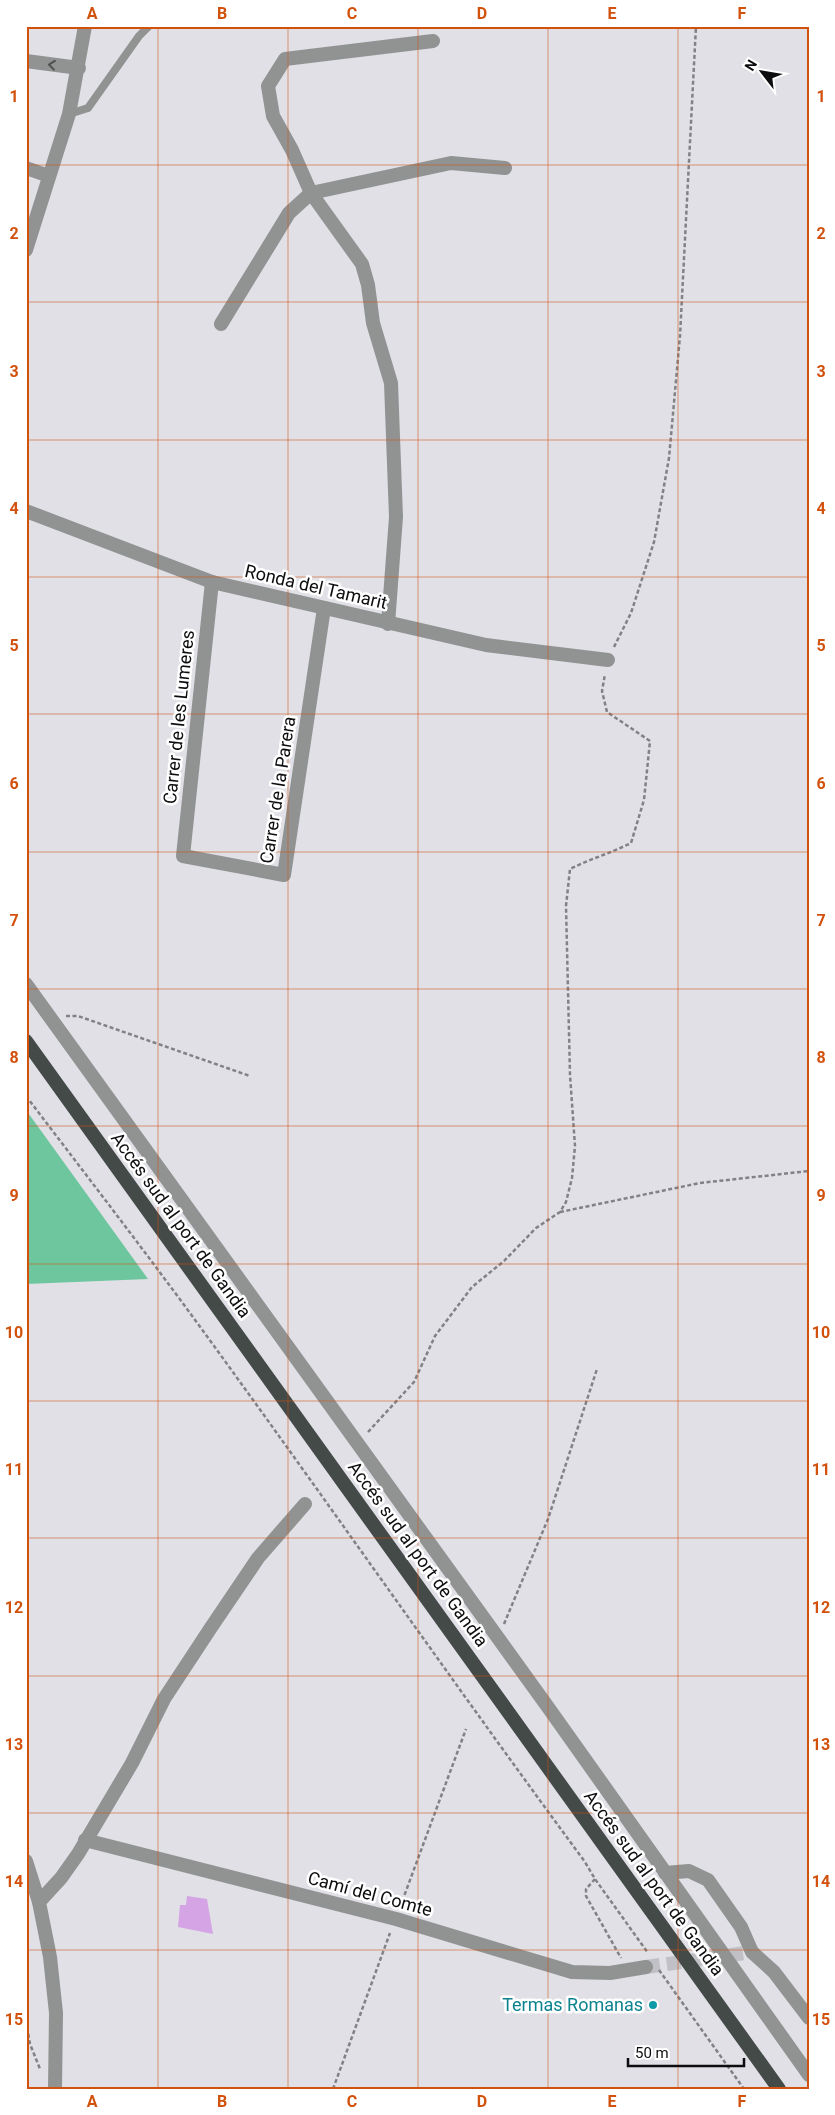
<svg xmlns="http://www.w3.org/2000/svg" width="835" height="2115" font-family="Roboto,sans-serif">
<rect width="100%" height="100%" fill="#e0e0e6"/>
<path fill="#6dc69e" d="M26,1110L148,1279L26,1284Z"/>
<path fill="#d5a4e5" d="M187,1896L207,1899L213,1934L178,1927L180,1905H186Z"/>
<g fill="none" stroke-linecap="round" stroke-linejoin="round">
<path stroke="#c0c0c6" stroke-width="14" stroke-dasharray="14 7" stroke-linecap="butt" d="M646,1967L752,1952"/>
<g stroke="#828286" stroke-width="2.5" stroke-dasharray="4 2.5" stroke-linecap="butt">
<path d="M614,647L631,613L654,542L669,458L680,336L696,26"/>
<path d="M66,1016H78L250,1076"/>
<path d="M26,1096C80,1167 134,1237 187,1309C321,1492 450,1679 585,1862L595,1879L648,1953"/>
<path d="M560,1212L700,1183L809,1171"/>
<path d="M368,1432L414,1382L435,1336L472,1287L504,1261L536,1228L560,1212L566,1202L572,1178L575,1146L570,1075L566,906L570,869C590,859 611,853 631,843L644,800L650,741L607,712L602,691L605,674"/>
<path d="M504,1624L548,1519L597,1369"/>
<path d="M595,1879L586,1889V1896L621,1958"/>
<path d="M400,1907L466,1729"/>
<path d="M659,1970L744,2089"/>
<path d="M26,2021L30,2044L40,2069"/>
<path d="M333,2089L390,1933"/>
</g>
<path stroke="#909392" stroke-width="8" d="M69,114L88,108L139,36L149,26"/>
<g stroke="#909392" stroke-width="14">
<path d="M26,61L79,68"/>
<path d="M26,168L49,176"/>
<path d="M26,250L69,114L85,26"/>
<path d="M221,324L289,213L311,193L451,163L505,168"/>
<path d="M26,511L212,582L486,645L608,660"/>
<path d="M212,582L183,856L284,875L324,608"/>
<path d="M388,624L396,517L391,383L373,323L368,285L362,264L311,193L292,150L273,116L268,86L285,59L433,41"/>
<path d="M85,1840L396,1919L572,1972L610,1973L646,1967"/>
<path d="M26,1861L39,1902"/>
<path d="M665,1873L689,1871L708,1880L741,1927L752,1952L774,1972L809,2018"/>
<path d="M55,2089L56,2013L50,1957L39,1902L61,1878L78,1854L132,1763L164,1699L210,1629L258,1558L305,1504"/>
</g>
<path stroke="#909392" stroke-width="14" d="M26,984L550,1710L809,2075"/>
<path stroke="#444a48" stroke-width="14" d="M26,1041L779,2089"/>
</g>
<defs><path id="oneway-chevron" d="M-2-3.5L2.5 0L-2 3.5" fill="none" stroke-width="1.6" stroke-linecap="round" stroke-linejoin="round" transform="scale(1.25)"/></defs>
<use stroke="#4e5050" href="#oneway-chevron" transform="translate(52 65) rotate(-173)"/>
<path fill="none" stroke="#d2510c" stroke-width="1" stroke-opacity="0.55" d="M158,26V2089M288,26V2089M418,26V2089M548,26V2089M678,26V2089M26,165H809M26,302H809M26,440H809M26,577H809M26,714H809M26,852H809M26,989H809M26,1126H809M26,1264H809M26,1401H809M26,1538H809M26,1676H809M26,1813H809M26,1950H809"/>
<circle fill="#0f9aa8" stroke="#fff" stroke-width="2" cx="653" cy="2005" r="5"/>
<g text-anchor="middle" stroke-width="5" stroke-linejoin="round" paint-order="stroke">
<g font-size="18" fill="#0d0d0f" stroke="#fff">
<text transform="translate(316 587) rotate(13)" y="6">Ronda del Tamarit</text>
<text transform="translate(179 717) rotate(-84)" y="6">Carrer de les Lumeres</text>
<text transform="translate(278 790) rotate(-81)" y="6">Carrer de la Parera</text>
<text transform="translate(181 1225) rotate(54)" y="6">Accés sud al port de Gandia</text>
<text transform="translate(418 1554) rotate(54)" y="6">Accés sud al port de Gandia</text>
<text transform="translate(654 1883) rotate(54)" y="6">Accés sud al port de Gandia</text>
<text transform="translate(370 1894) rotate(15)" y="6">Camí del Comte</text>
</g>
<g font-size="18" fill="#0d838f" stroke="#fff" text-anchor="end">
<text x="643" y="2011">Termas Romanas</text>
</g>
</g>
<rect width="835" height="2115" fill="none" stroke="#ffffff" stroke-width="55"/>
<g transform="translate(762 72) rotate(301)" stroke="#ffffff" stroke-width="4" paint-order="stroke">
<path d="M0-4L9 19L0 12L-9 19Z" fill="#0d0d0f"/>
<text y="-8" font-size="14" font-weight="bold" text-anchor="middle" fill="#0d0d0f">N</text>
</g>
<path d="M628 2058v8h116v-8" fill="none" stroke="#0d0d0f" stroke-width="2.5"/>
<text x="635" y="2058" font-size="15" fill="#0d0d0f" stroke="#ffffff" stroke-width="4" paint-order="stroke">50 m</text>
<rect x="28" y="28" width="780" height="2060" fill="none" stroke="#d2510c" stroke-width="2"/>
<g font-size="16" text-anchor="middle" font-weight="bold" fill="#d2510c">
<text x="92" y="19">A</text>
<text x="222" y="19">B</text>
<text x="352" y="19">C</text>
<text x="482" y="19">D</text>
<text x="612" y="19">E</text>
<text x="742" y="19">F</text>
<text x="14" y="102">1</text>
<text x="821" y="102">1</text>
<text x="14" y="239">2</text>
<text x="821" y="239">2</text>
<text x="14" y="377">3</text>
<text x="821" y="377">3</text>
<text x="14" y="514">4</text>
<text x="821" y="514">4</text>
<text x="14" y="651">5</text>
<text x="821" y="651">5</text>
<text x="14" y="789">6</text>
<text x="821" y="789">6</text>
<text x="14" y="926">7</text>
<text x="821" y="926">7</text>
<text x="14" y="1063">8</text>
<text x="821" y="1063">8</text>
<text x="14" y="1201">9</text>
<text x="821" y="1201">9</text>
<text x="14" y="1338">10</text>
<text x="821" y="1338">10</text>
<text x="14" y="1475">11</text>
<text x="821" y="1475">11</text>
<text x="14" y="1613">12</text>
<text x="821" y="1613">12</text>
<text x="14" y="1750">13</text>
<text x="821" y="1750">13</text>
<text x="14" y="1887">14</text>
<text x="821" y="1887">14</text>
<text x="14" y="2025">15</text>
<text x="821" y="2025">15</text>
<text x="92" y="2107">A</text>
<text x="222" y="2107">B</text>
<text x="352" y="2107">C</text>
<text x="482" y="2107">D</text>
<text x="612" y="2107">E</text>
<text x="742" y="2107">F</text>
</g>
</svg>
